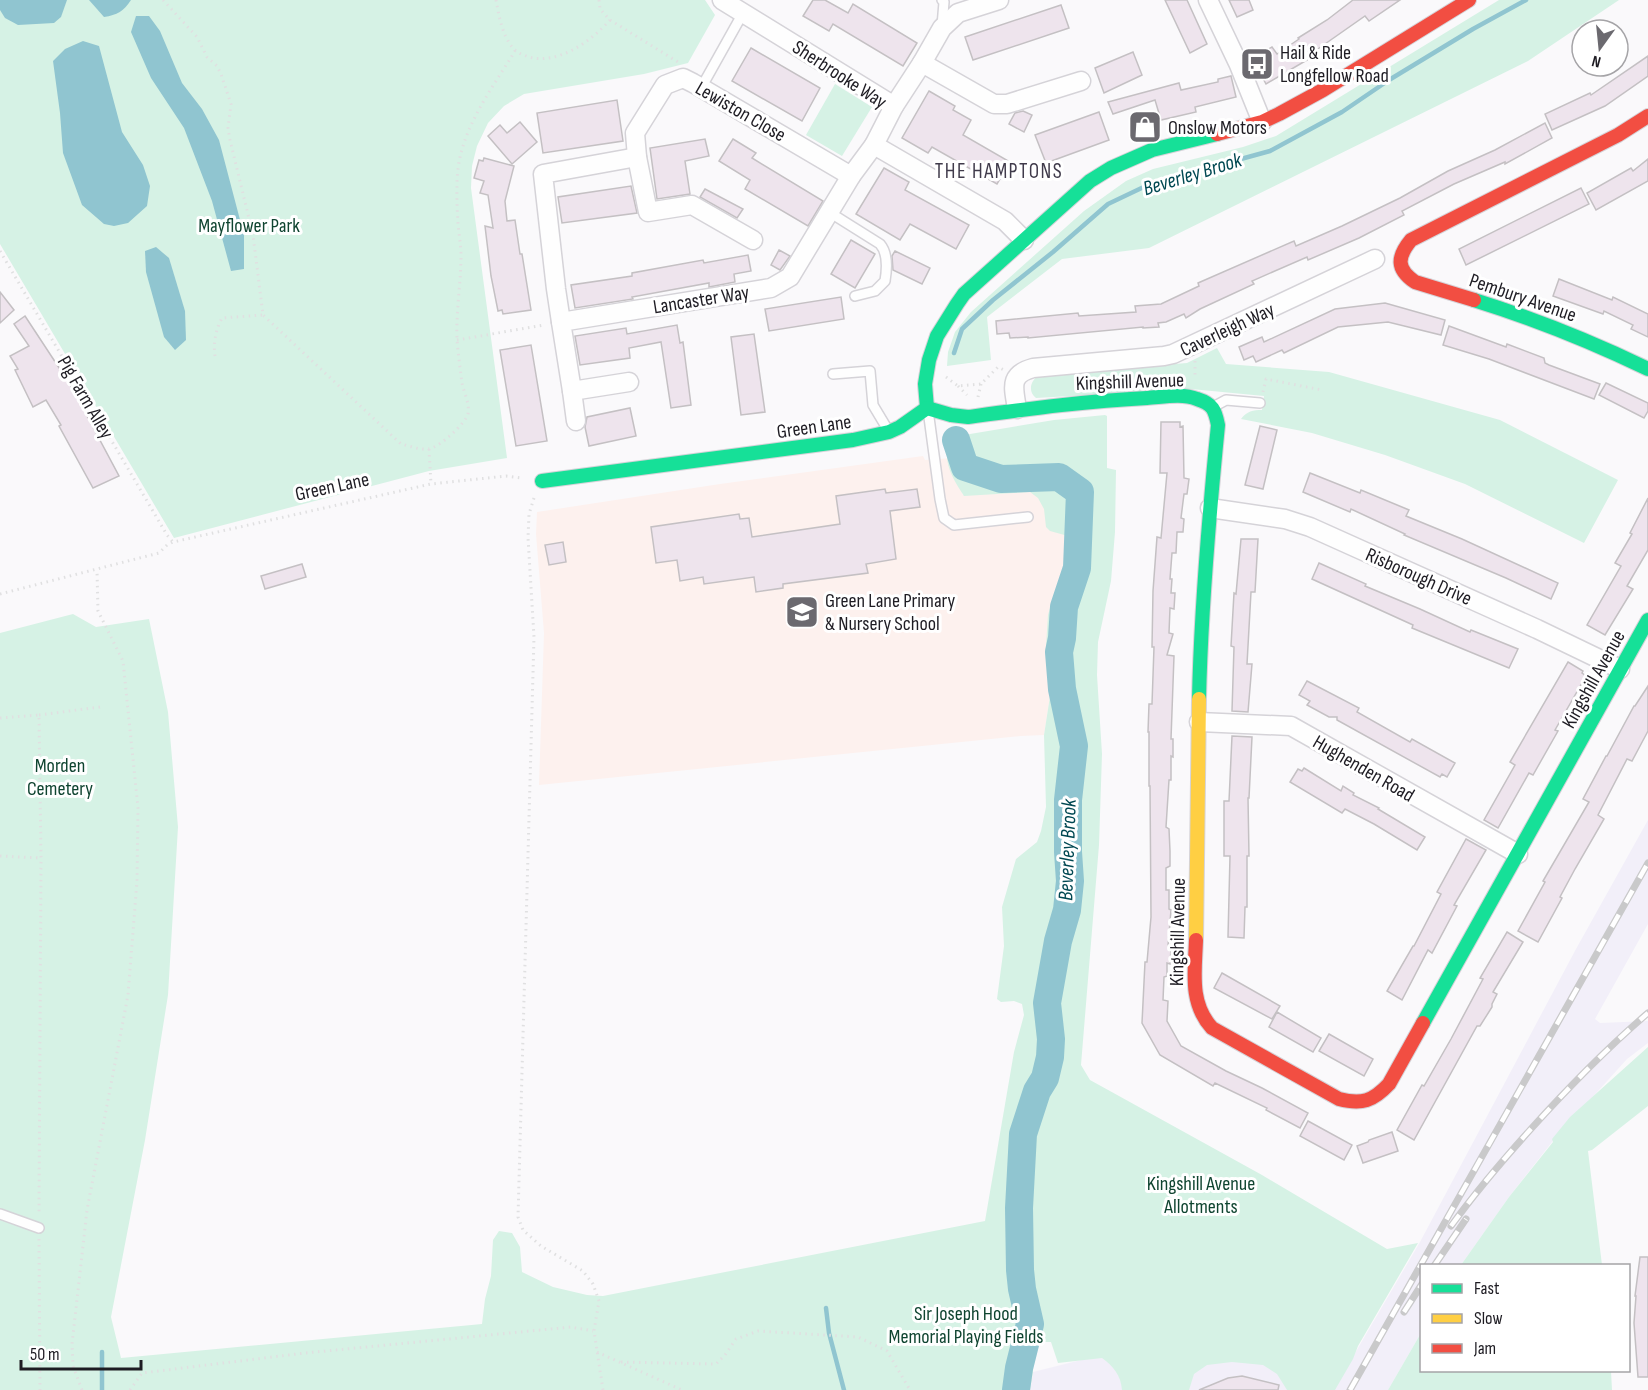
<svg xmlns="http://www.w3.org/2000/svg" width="1648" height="1390" font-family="'Sofia Sans Condensed',sans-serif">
<rect width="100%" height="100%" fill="#faf9fb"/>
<path fill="#fdf1ee" d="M923,456L925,460L952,458L963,495L1028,490L1040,494L1071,537L1066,592L1044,735L1021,736L539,785L544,633L536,534L537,512L720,484Z"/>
<path fill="#f2eff9" d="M1648,820V924L1595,1019L1600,1023L1648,1021V1043L1627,1059L1552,1142L1509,1197L1461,1265L1422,1266L1421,1333L1388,1390H1030L1033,1372L1109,1353L1351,1360L1420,1242L1576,949Z"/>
<g fill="#d6f2e5">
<path d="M0,0H705L715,15L688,63L644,74L524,94L504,106L488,123L477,146L472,166L471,188L507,458L429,471L174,538L0,244Z"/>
<path d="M1499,0H1619L1528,61L1149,248L1062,259L987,317L991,360L947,366L948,352L955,332L971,312L1084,211L1126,181L1153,169L1243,147L1276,136Z"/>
<path d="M835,84L872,107L842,156L806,135Z"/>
<path d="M1217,348L1226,364L1329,372L1500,420L1618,480L1584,543L1465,484L1385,455L1312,433L1241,419C1247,411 1253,410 1262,410L1264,396L1191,389L1036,398C1027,391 1031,379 1040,375L1187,363Z"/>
<path d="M1105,415L1107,416V468L1116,470L1115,532L1111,581L1098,642L1097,675L1102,754L1099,845L1081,1065L1090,1080L1262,1175L1387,1249L1418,1243L1358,1346L1353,1359L1335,1390H1287L1277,1374L1263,1365L1232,1362L1207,1365L1194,1374L1189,1390H1122C1121,1375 1113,1366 1102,1358L1058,1363L1051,1342H1033V1372L1030,1390H0V633L73,614L96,627L149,619L168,712L178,827L168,995L145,1140L111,1317L121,1358L482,1324L485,1299L491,1276L493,1240L499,1231L512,1233L520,1247L522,1272L553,1287L587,1295L603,1296L985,1221L1014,1052L1024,1015L1022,1004L1014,1001L1001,1002L997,999L1004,946L1002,907L1016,859L1037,842L1041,831L1046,807L1044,735L1057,651L1048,649L1046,646L1048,615L1052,601L1062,597L1066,593L1071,540L1068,536L1050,531L1046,527L1044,509L1038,498L1030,492L964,496C953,479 939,457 952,437L1054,420Z"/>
<path d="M1648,1047V1106L1592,1150L1588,1151L1602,1265H1461L1509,1197L1553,1142L1552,1139L1570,1117Z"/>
<path d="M1421,1333L1422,1370L1611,1371L1612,1390H1388Z"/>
</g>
<g fill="#90c5d0">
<path d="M0,0H67L61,17L54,23L18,25L5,18L0,10Z"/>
<path d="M89,0H131C124,11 117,15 104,17Z"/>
<path d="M136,16H149L160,31L182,83L202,109L219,140L244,235V269L231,271L212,201L184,128L151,78L131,32Z"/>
<path d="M83,41L99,46L122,132L143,165L150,186L147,206L128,223L114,226L104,224L82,205L63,153L60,113L53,61L65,49Z"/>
<path d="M156,247L169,258L185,311L186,340L175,350L164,337L146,272L145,251Z"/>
</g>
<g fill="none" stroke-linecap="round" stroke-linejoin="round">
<g stroke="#90c5d0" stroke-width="4.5">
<path d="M954,353L962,329L993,300L1053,252L1108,204L1150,184L1270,151L1342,112L1389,80L1473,29L1526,0"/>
<path d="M826,1308L829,1333L844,1390"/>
<path d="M102,1390V1352"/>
</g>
<path stroke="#90c5d0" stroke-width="28" d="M956,440L965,467L1001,479L1059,477L1080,492L1077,568L1064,607L1062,638L1059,652L1062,689L1074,746L1068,800V852L1070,881L1067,910L1058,941L1047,1003L1051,1039L1050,1057L1045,1078L1037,1091L1023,1134L1019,1208L1020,1270L1022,1289L1030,1324L1019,1368L1016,1390"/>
</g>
<g fill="#eee4ed" stroke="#c4c0c3" stroke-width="1.5">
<path d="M813,0H825L848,13L853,4L917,43L903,66L833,24L829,31L803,16Z"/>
<path d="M1165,0H1187L1207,44L1190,53Z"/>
<path d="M1229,0H1249L1253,10L1237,17Z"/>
<path d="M1353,0H1400L1369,21L1365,16L1305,58L1307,60L1266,84L1252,58L1272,47L1277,54L1299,39L1298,38L1327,20Z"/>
<path d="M1061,5L1069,28L973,60L965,37Z"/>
<path d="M751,48L820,88L802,121L732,81Z"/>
<path d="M1133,52L1142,75L1104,93L1095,68Z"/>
<path d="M1648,56V76L1605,106L1552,130L1545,114L1590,93L1591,95Z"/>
<path d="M1231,76L1236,97L1195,107L1196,112L1161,120L1155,100L1113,114L1108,102L1179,83L1181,90L1218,82V79Z"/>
<path d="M929,91L955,106L953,110L971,120L963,135L1010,162L997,184L932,147L928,153L902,138Z"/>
<path d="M617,100L623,141L543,153L537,113Z"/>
<path d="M1023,111L1032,115L1024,132L1009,124L1015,113Z"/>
<path d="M1099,112L1109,140L1046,163L1035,135Z"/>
<path d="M520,122L537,142L512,164L488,136L500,125L507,133Z"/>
<path d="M1545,123L1552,138L1505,164V162L1454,184L1402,211L1404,215L1359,238L1308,260L1307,257L1252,281L1254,284L1200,309L1186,318L1184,314L1166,322L1158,323L1159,327L1143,328V327L1028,338V337L1010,338L1009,333L997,334L996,321L1078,313L1079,316L1136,312L1135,306L1161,304L1199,286L1198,283L1294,241L1296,246L1342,226L1400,198L1448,171L1495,150Z"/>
<path d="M705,139L709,156L685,161L690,194L657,199L650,148Z"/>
<path d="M733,139L756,153L752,158L823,201L808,226L745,189L750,180L719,161Z"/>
<path d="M484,158L514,166L505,201L507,221L515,220L520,254H522L531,310L503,314L502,310L498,311L491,276L485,226L493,228L488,195L480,193L484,181L474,178L479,160L483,161Z"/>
<path d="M1648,159V181L1596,210L1587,193L1631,168L1633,171Z"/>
<path d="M884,168L909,182L905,190L969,225L956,249L910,224L900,240L856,214Z"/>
<path d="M631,186L637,213L562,223L558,197Z"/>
<path d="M1581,188L1589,204L1466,265L1459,249Z"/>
<path d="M705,189L743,209L737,218L700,197Z"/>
<path d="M851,240L875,254L855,288L831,274Z"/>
<path d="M779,250L790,256L780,270L771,265Z"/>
<path d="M895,251L930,268L922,284L893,270L892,256Z"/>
<path d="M748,255L751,271L734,274L735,282L709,287V283L632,297L633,299L575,308L571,285L632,276V273L703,260L704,263Z"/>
<path d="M1559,279L1612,300L1613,297L1648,314V337L1631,329L1633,325L1604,311L1603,314L1553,296Z"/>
<path d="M0,292L14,310L0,323Z"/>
<path d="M841,297L844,319L769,331L765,309Z"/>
<path d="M1385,303L1445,320L1441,335L1388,322L1338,327L1284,353L1282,350L1256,362L1253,356L1244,360L1239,347L1262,337L1264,342L1335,309Z"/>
<path d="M25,316L71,386L119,476L93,488L59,426L61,425L46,400L33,407L15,370L18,369L10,356L29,346L14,324Z"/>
<path d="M677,325L680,343L683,342L691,405L671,408L661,342L629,348L630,358L580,365L575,336L626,328L627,334Z"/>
<path d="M1449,326L1506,347L1507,344L1544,358L1545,363L1549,365L1600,384L1594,399L1489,359L1443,345Z"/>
<path d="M754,334L765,412L741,415L731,337Z"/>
<path d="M531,345L547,441L516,446L500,350Z"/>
<path d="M1606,383L1648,403V411L1644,418L1599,395Z"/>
<path d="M630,408L636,436L589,446L585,427L587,417Z"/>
<path d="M1161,422H1180V427L1183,426L1184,478L1189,479L1187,494H1184L1181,518L1184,519L1183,532H1177L1176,553H1172L1170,579H1172L1171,593H1175L1174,609L1170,608L1169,633L1173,634L1167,655L1174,656L1171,739H1173V757L1171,756V780H1169L1166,827L1169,829L1170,851V866L1166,868V890H1169V909L1171,910L1168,946L1171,949L1170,964L1167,963V976L1164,977L1163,1000L1168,1001L1167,1021L1181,1046L1226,1071L1262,1088L1308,1113L1300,1128L1266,1110L1267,1108L1215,1083L1213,1086L1160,1055L1142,1023L1145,962H1147L1151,917L1150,786H1149V732H1148L1149,704H1152L1154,647H1152L1153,591L1157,537L1161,538L1167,473H1160Z"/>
<path d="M1260,426L1277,430L1263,489L1245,485Z"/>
<path d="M1310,473L1360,493L1361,490L1409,510L1406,516L1462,539L1558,583L1551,599L1506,578L1404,535L1405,534L1351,509L1350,512L1303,492Z"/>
<path d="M885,489L886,493L917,489L920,507L890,511L896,559L866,564L868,573L783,584V588L756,592L754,577L704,584L703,577L680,581L677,560L656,563L651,527L739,514L740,519L749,518L752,537L840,524L836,496Z"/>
<path d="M1648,498V550L1627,586L1633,589L1605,635L1587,625L1621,566L1615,563L1632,534L1630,533Z"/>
<path d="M1241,539H1258L1255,592H1251L1247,664H1252L1248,712L1232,711L1234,647L1231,646L1234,593L1236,594Z"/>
<path d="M563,542L566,562L549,565L545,545Z"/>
<path d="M1319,563L1366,584L1365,586L1420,609L1470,632L1471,630L1518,649L1509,668L1412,628L1413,625L1312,579Z"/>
<path d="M302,564L306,577L265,589L261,576Z"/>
<path d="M1568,662L1583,671L1582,673L1586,676L1555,730L1558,731L1533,775L1529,773L1498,828L1484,820L1515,765L1510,762Z"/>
<path d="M1307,681L1359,708L1357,712L1410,742L1412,739L1455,763L1447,777L1442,774L1440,777L1337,720V717H1329L1307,705L1310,701L1299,695Z"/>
<path d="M1648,686V731L1632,761L1627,759L1598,815L1604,819L1575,869L1560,897L1562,898L1538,942L1518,931L1545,882L1543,881L1589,802L1583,799L1606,756H1607L1634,706H1635Z"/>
<path d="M1232,736L1252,737L1249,798H1248L1249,856H1247V907H1245L1244,938L1228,937L1230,856H1224V801H1229Z"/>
<path d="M1304,768L1341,791L1343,786L1354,793L1353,795L1379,808L1378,809L1425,837L1417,850L1374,824L1345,809L1342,813L1290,782L1298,769L1302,771Z"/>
<path d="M1466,839L1486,850L1454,905L1457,906L1432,953L1428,950L1402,1000L1387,991L1413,946H1414L1441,894L1437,892Z"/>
<path d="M1507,932L1523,942L1493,992L1497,994L1492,1004V1007L1480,1026H1477L1414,1140L1397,1130L1422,1085L1424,1086L1451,1039L1483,979L1480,978Z"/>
<path d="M1222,973L1280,1006L1272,1019L1214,988Z"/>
<path d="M1277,1012L1321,1038L1313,1052L1269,1027Z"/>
<path d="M1329,1034L1373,1059L1364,1076L1319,1051Z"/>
<path d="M1308,1121L1352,1145L1344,1160L1300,1136Z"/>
<path d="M1392,1132L1398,1151L1363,1163L1357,1146L1368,1142L1369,1140Z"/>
<path d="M1640,1257H1648V1377H1638L1634,1323L1636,1296H1635Z"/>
<path d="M1242,1376L1279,1385L1278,1390H1199L1228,1378Z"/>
</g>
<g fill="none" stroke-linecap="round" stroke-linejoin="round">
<defs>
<g id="lane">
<path d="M942,26L944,2L942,0"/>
<path d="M701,88L743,13"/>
<path d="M829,212L880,244C888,253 887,269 885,281L875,291L855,296"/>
<path d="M833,374L870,371L873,405L888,430"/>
<path d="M1215,406L1226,400L1260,403"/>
<path d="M928,410L940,499L944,518L954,525L1028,517"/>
<path d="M0,1214L39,1228"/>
</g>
<g id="street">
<path d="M722,0L894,106L874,145L1005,221L1024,240"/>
<path d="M1208,0L1239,65L1262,122"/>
<path d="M922,63L994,104H1007L1081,81"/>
<path d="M894,106L922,63L942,28L958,13L999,0"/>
<path d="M753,240L692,205L648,212L637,157L635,133L665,85L683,78L693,83L851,176L874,145"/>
<path d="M561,322L556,289L543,174L637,157"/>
<path d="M629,382L572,391L561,322L771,288L790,277L851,176"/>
<path d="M572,391L576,421"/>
<path d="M1017,409C1014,388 1008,375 1033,368L1164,356L1173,354L1375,259"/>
<path d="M1210,508L1285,519L1310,527L1537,629L1620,669"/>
<path d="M1199,722L1291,726L1518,854"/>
</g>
<g id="fast">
<path d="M1474,300C1535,319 1590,341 1648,369"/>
<path d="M927,408L951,415L968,417C1028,409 1086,401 1147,398C1163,397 1182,393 1197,399C1213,404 1215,410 1218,425C1209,516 1201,607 1199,699"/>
<path d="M927,408L925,384L929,360L937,336L957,304L964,294L1090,181L1111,168L1152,150L1217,134"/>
<path d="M542,481L853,440L889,432L900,427L927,408"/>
<path d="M1423,1023L1648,620"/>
</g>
<path id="slow" d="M1196,940L1199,699"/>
<g id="jam">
<path d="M1217,134L1262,122L1279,114L1323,90L1469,0"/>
<path d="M1474,300L1415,282C1396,269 1397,257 1411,240L1618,135L1648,116"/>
<path d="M1196,940C1195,971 1189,1003 1212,1028L1339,1099C1362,1105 1373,1101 1389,1084L1423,1023"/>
</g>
</defs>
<use href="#lane" stroke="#d5d3d8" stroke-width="12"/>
<use href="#street" stroke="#d5d3d8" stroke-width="21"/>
<use href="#fast" stroke="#d5d3d8" stroke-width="16"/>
<use href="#slow" stroke="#d5d3d8" stroke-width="16"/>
<use href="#jam" stroke="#d5d3d8" stroke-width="16"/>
<g stroke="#e0e0e1" stroke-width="3" stroke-dasharray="1.5 4.5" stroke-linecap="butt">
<path d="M163,0L197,37L207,57L217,66L221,74L231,104L228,128L230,140L253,235L263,315L401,444C410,446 419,450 428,449C439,448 465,424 468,414C470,404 464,393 462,383C460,368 458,353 457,338C456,310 461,283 461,256C461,245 459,235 458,224C457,206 456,187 458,169C463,126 493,87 515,51"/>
<path d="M496,0C499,16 502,35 513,48C517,53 523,55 529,57C559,65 591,41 610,20"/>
<path d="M599,0L600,9L610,20L678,62"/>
<path d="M0,251L167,535L173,542"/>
<path d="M457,340L544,325"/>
<path d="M215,356C213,343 216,329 222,318L263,315"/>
<path d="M1195,361V379"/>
<path d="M946,377L958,386L981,384L998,367L1004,370"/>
<path d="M958,386L967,395"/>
<path d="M1263,392L1266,379L1322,390"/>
<path d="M978,397L981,384"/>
<path d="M429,449L431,484"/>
<path d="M534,498L529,514L528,538L534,637L518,1217L523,1230L541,1246L583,1271L593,1284L599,1301L594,1331L603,1390"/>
<path d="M0,594L159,553L167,545L173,542L431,484L506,476L522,478"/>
<path d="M39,715L100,707"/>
<path d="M0,718L39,715L41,858L39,1214"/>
<path d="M0,856L41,858"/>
<path d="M39,1239L40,1390"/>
<path d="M597,1352L682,1390"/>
<path d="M621,1362L716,1364L725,1355L736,1339L758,1331L858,1337L887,1351L910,1390"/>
<path d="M82,1390L73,1366L72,1344L87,1210L128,995L137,881L138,808L123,661L98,611L97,570"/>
<path d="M130,1390L142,1373L305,1353L571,1327L593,1331"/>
</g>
<use href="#lane" stroke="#fefefe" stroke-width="9"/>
<use href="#street" stroke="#fefefe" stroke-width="18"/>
<use href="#fast" stroke="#16e098" stroke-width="14"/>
<use href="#slow" stroke="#ffcf43" stroke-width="14"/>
<use href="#jam" stroke="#f24e42" stroke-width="14"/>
<defs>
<g id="rail">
<path d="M1451,1226C1475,1193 1502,1161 1530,1130C1567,1089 1606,1049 1648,1013"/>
<path d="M1434,1266L1466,1219"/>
<path d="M1404,1312L1422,1284"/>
<path d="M1350,1390L1648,863"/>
</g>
</defs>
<use href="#rail" stroke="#c9c9ca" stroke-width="7"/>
<use href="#rail" stroke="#fff" stroke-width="4.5" stroke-dasharray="14" stroke-linecap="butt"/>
</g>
<defs>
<symbol id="bus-square" viewBox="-11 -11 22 22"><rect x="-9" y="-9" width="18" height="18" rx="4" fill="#6b696f" stroke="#fff"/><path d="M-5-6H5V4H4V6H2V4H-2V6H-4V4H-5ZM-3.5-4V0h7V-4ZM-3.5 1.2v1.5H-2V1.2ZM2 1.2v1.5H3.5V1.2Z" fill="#fff"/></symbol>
<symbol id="shop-square" viewBox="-11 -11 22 22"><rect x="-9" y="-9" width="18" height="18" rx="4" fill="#6b696f" stroke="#fff"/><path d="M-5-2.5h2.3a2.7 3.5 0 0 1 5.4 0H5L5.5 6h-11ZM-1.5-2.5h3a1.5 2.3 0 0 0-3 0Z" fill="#fff"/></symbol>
<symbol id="school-square" viewBox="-11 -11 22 22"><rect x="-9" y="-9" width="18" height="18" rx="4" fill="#6b696f" stroke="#fff"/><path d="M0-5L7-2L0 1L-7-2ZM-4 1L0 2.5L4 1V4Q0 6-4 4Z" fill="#fff"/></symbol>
</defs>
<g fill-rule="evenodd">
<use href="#bus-square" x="1238" y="45" width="38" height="38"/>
<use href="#shop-square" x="1126" y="108" width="38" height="38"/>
<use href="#school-square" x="783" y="593" width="38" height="38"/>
</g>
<g text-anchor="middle" stroke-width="6" stroke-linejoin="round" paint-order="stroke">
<g font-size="20" fill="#1e1c23" stroke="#fff" text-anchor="start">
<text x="1280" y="59">Hail &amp; Ride<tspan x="1280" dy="23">Longfellow Road</tspan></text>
<text x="1168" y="134">Onslow Motors</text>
<text x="825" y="607">Green Lane Primary<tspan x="825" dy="23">&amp; Nursery School</tspan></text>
</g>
<g font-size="20" fill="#1e1c23" stroke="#fff">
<text transform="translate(840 74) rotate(33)" y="7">Sherbrooke Way</text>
<text transform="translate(741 111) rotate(30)" y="7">Lewiston Close</text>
<text transform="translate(1523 297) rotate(19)" y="7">Pembury Avenue</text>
<text transform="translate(701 299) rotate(-9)" y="7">Lancaster Way</text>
<text transform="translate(1227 329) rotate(-25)" y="7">Caverleigh Way</text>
<text transform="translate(1130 381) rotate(-2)" y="7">Kingshill Avenue</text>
<text transform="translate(86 397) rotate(60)" y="7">Pig Farm Alley</text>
<text transform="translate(814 426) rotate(-8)" y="7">Green Lane</text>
<text transform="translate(332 486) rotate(-12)" y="7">Green Lane</text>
<text transform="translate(1419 576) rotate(24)" y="7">Risborough Drive</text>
<text transform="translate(1593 679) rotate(-61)" y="7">Kingshill Avenue</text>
<text transform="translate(1364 768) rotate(30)" y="7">Hughenden Road</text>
<text transform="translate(1177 932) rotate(-89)" y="7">Kingshill Avenue</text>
</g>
<g font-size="20" fill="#0f4430" stroke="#fff">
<text x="249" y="232">Mayflower Park</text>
<text x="60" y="772">Morden<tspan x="60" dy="23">Cemetery</tspan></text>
<text x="1201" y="1190">Kingshill Avenue<tspan x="1201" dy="23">Allotments</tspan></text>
<text x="966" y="1320">Sir Joseph Hood<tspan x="966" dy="23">Memorial Playing Fields</tspan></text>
</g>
<g font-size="21" letter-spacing="1.5" fill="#403b4b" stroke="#fff">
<text x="999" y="178">THE HAMPTONS</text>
</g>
<g font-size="21" font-style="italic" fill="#004852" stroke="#fff">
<text transform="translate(1192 174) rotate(-17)" y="7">Beverley Brook</text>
<text transform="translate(1067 850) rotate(-88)" y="7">Beverley Brook</text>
</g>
</g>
<rect x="1420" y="1264" width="210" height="108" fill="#ffffff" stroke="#a5a4a7" stroke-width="1.5"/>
<rect x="1432" y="1284" width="30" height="9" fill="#16e098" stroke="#a5a4a7" stroke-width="1.5"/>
<text x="1474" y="1294" font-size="18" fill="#1e1c23">Fast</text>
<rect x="1432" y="1314" width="30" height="9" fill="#ffcf43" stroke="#a5a4a7" stroke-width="1.5"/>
<text x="1474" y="1324" font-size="18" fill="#1e1c23">Slow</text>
<rect x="1432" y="1344" width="30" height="9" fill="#f24e42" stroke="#a5a4a7" stroke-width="1.5"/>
<text x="1474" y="1354" font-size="18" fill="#1e1c23">Jam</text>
<g transform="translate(1600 48) rotate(195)"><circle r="28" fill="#ffffff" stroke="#a5a4a7" stroke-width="1.5"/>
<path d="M0-4.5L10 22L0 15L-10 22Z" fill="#6b696f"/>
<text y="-9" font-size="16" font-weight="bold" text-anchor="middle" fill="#1e1c23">N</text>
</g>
<path d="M21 1360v9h120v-9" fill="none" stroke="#1e1c23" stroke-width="3"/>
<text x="30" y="1360" font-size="18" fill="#1e1c23" stroke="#ffffff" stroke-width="4.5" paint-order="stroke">50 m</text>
</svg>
